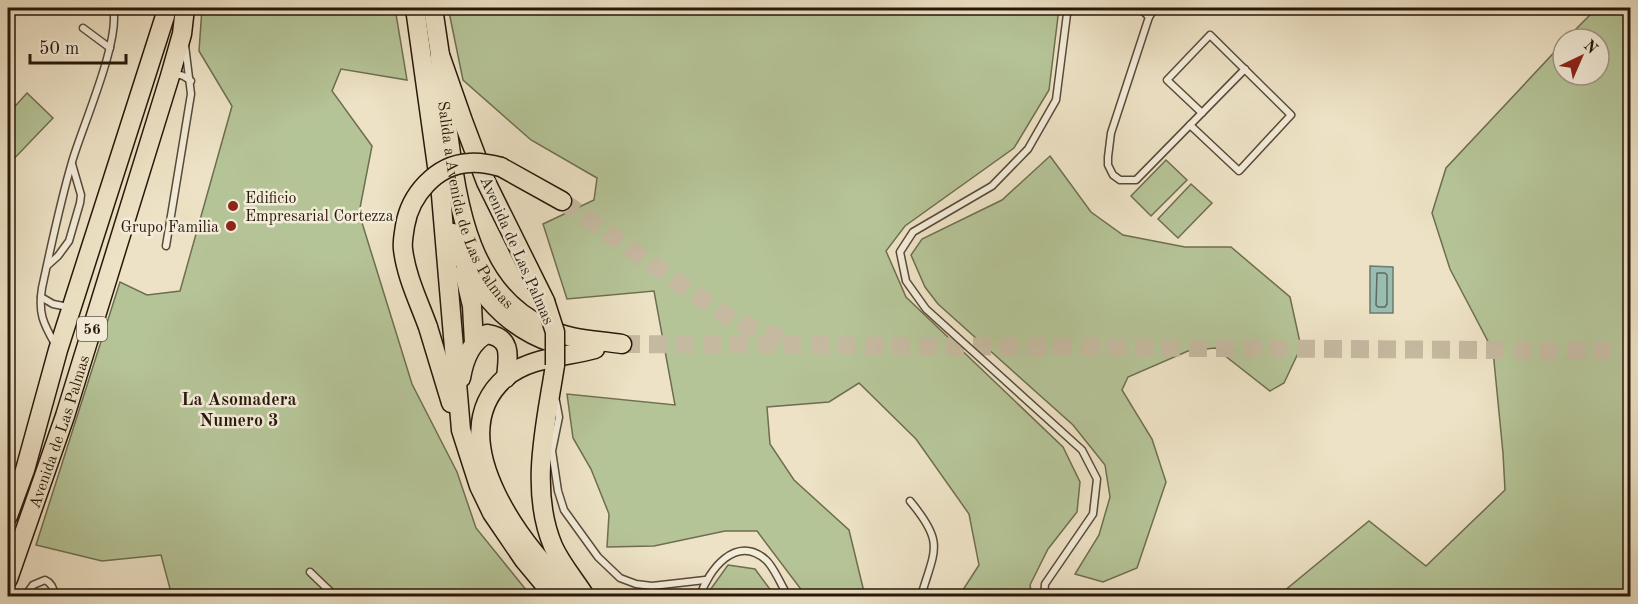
<svg xmlns="http://www.w3.org/2000/svg" width="1638" height="604" font-family="'Old Standard TT',serif">
<rect width="100%" height="100%" fill="#ede2c5"/>
<filter id="stains"><feTurbulence type="fractalNoise" baseFrequency=".00333" numOctaves="4"/><feColorMatrix values="0 0 0 0 .2 0 0 0 0 .09 0 0 0 0 .02 0 0 0 .5 -.17"/></filter>
<radialGradient id="worn" r=".72"><stop offset=".6" stop-color="#630" stop-opacity="0"/><stop offset="1" stop-color="#630" stop-opacity=".3"/></radialGradient>
<g fill="#b5c497" stroke="#6e6e50" stroke-width="1.5">
<path d="M202,8H395L407,80L341,69L332,91L372,146L359,213L412,384L457,472L476,528L531,596H172L161,555L102,561L36,545L120,282L147,295L180,291L232,106L199,51Z"/>
<path d="M450,8H1059L1049,90L1014,148L905,226L886,251L906,297L1063,447L1080,482L1077,512L1048,549L1030,585L1032,596H959L979,565L969,514L916,439L859,383L829,402L767,407L770,444L794,480L849,530L865,596H806L757,531H725L654,546L607,547L609,514L591,469L573,438L567,394L675,405L654,291L567,299L543,224L594,200L597,178L531,140L463,80L449,12Z"/>
<path d="M1597,8H1630V596H1278L1369,521L1426,566L1505,490L1503,453L1493,351L1450,269L1432,213L1446,168L1563,43V75H1599V39H1566Z"/>
<path d="M27,93L53,118L8,165V114Z"/>
<path d="M1050,156L1091,212L1123,235L1185,247H1231L1290,297L1301,347L1284,383L1270,391L1215,348L1188,351L1128,377L1122,390L1152,439L1166,482L1137,568L1103,582L1075,574L1099,535L1110,497L1105,465L1073,425L938,304L925,287L911,255L922,239L1002,200Z"/>
<path d="M1166,160L1187,180L1151,216L1131,196Z"/>
<path d="M1191,184L1212,203L1178,238L1158,219Z"/>
<path d="M728,565L755,569L775,596H709L710,590Z"/>
</g>
<path fill="#99beb1" stroke="#6b7b6e" stroke-width="1.5" d="M1370,266L1393,267V313H1370Z"/>
<g fill="none" stroke-linecap="round" stroke-linejoin="round">
<path stroke="#606a5e" stroke-width="1.5" d="M1377,273H1385L1387,275V304L1385,307H1378L1376,305Z"/>
<g stroke="#c5b9a0" stroke-width="18" stroke-dasharray="18 9" stroke-linecap="butt">
<path d="M562,201L732,320L762,333L784,338"/>
<path d="M622,344L1630,351"/>
</g>
<defs>
<g id="service">
<path d="M1140,8L1149,17L1155,8"/>
<path d="M1149,17L1111,133L1108,157V165L1113,175L1120,180H1136L1245,69"/>
<path d="M83,28L110,48"/>
<path d="M172,76C180,73 184,76 191,81"/>
<path d="M1190,125L1239,171L1291,115L1210,35L1167,80L1202,113"/>
<path d="M166,246L191,94L185,45"/>
<path d="M48,265L58,256L69,241L80,203L81,195L72,164"/>
<path d="M41,297L53,304L68,307"/>
<path d="M55,344C43,323 38,313 42,288C51,246 60,203 72,162C82,127 121,40 113,8"/>
<path d="M556,401L559,417L552,451L558,491L564,510L598,557L620,578L636,584L652,586L705,580"/>
<path d="M910,501C945,543 935,549 921,596"/>
<path d="M310,572L335,596"/>
<path d="M25,596L33,585L45,580C52,583 54,589 55,596"/>
<path d="M700,596C708,571 736,533 766,560C774,567 782,587 788,596"/>
<path d="M1044,596L1045,584L1093,514L1097,479L1082,450L926,309L906,281L900,252L913,232L992,186L1028,149L1056,100L1067,14L1072,8"/>
</g>
<g id="primary">
<path d="M415,8L441,195L461,430L479,486L492,513L524,560L554,596"/>
<path d="M433,8L440,55L463,121L486,182L545,301"/>
<path id="s1" d="M440,55C440,80 445,107 448,132C458,207 469,292 546,328C569,340 597,340 622,344"/>
<path d="M501,167L562,201"/>
<path d="M453,233C467,281 503,327 553,343"/>
<path d="M464,272L472,306L474,343"/>
<path d="M428,327L451,403"/>
<path d="M555,365C546,424 529,489 553,546C561,564 575,580 585,596"/>
<path d="M461,378C464,360 470,342 487,334C513,338 508,357 506,378"/>
<path d="M8,516L25,470L58,350L165,16L166,8"/>
<path id="s2" d="M8,579L65,416L170,76L182,34L185,8"/>
<path d="M576,596C526,554 437,438 505,378C529,357 566,357 595,349"/>
</g>
</defs>
<use href="#service" stroke="#584a39" stroke-width="9"/>
<use href="#primary" stroke="#27170a" stroke-width="21"/>
<use href="#service" stroke="#f3ecd9" stroke-width="6"/>
<use href="#primary" stroke="#ede2c5" stroke-width="18"/>
<defs>
<g id="primary-bridge">
<path d="M545,301L555,332V365"/>
<path d="M428,327C419,302 406,276 403,249C402,242 404,233 405,226C410,195 436,165 469,163C480,162 490,164 501,167"/>
</g>
</defs>
<use href="#primary-bridge" stroke="#27170a" stroke-width="21" stroke-linecap="butt"/>
<use href="#primary-bridge" stroke="#ede2c5" stroke-width="18"/>
</g>
<g fill="#8f2418" stroke="#f3ecd9" stroke-width="2">
<circle cx="233" cy="206" r="6"/>
<circle cx="231" cy="226" r="6"/>
</g>
<g text-anchor="middle" stroke-width="5" stroke-linejoin="round" paint-order="stroke">
<rect fill="#f3ecd9" stroke="#645748" stroke-width="1.5" x="77" y="317" width="30" height="24" rx="4.5"/>
<g font-size="15" font-weight="bold" fill="#27170a">
<text x="92" y="334">56</text>
</g>
<g font-size="16" fill="#27170a" stroke="#f3ecd9" text-anchor="start">
<text x="245" y="203">Edificio<tspan x="245" dy="18">Empresarial Cortezza</tspan></text>
<text x="219" y="232" text-anchor="end">Grupo Familia</text>
</g>
<g font-size="16" fill="#27170a" stroke="#f3ecd9">
<text dy="6" stroke="none"><textPath href="#s1" startOffset="156">Salida a Avenida de Las Palmas</textPath></text>
<text transform="translate(518 250) rotate(66)" y="6">Avenida de Las Palmas</text>
<text dy="6" stroke="none"><textPath href="#s2" startOffset="156">Avenida de Las Palmas</textPath></text>
</g>
<g font-size="18" font-weight="bold" fill="#27170a" stroke="#f3ecd9">
<text x="239" y="405">La Asomadera<tspan x="239" dy="21">Numero 3</tspan></text>
</g>
</g>
<rect width="1638" height="604" fill="none" stroke="#ede2c5" stroke-width="30"/>
<rect x="9" y="9" width="1620" height="586" fill="none" stroke="#27170a" stroke-width="3"/>
<rect x="15" y="15" width="1608" height="574" fill="none" stroke="#27170a" stroke-width="1.5"/>
<g transform="translate(1581 57) rotate(44)"><circle r="28" fill="#f3ecd9" stroke="#a19786" stroke-width="1.5"/>
<path d="M0-4.5L10 22L0 15L-10 22Z" fill="#8f2418"/>
<text y="-9" font-size="16" font-weight="bold" text-anchor="middle" fill="#27170a">N</text>
</g>
<path d="M30 54v9h96v-9" fill="none" stroke="#27170a" stroke-width="3"/>
<text x="39" y="54" font-size="18" fill="#27170a" stroke="#f3ecd9" stroke-width="4.5" paint-order="stroke">50 m</text>
<rect width="100%" height="100%" filter="url(#stains)"/>
<rect width="100%" height="100%" fill="url(#worn)"/>
</svg>
